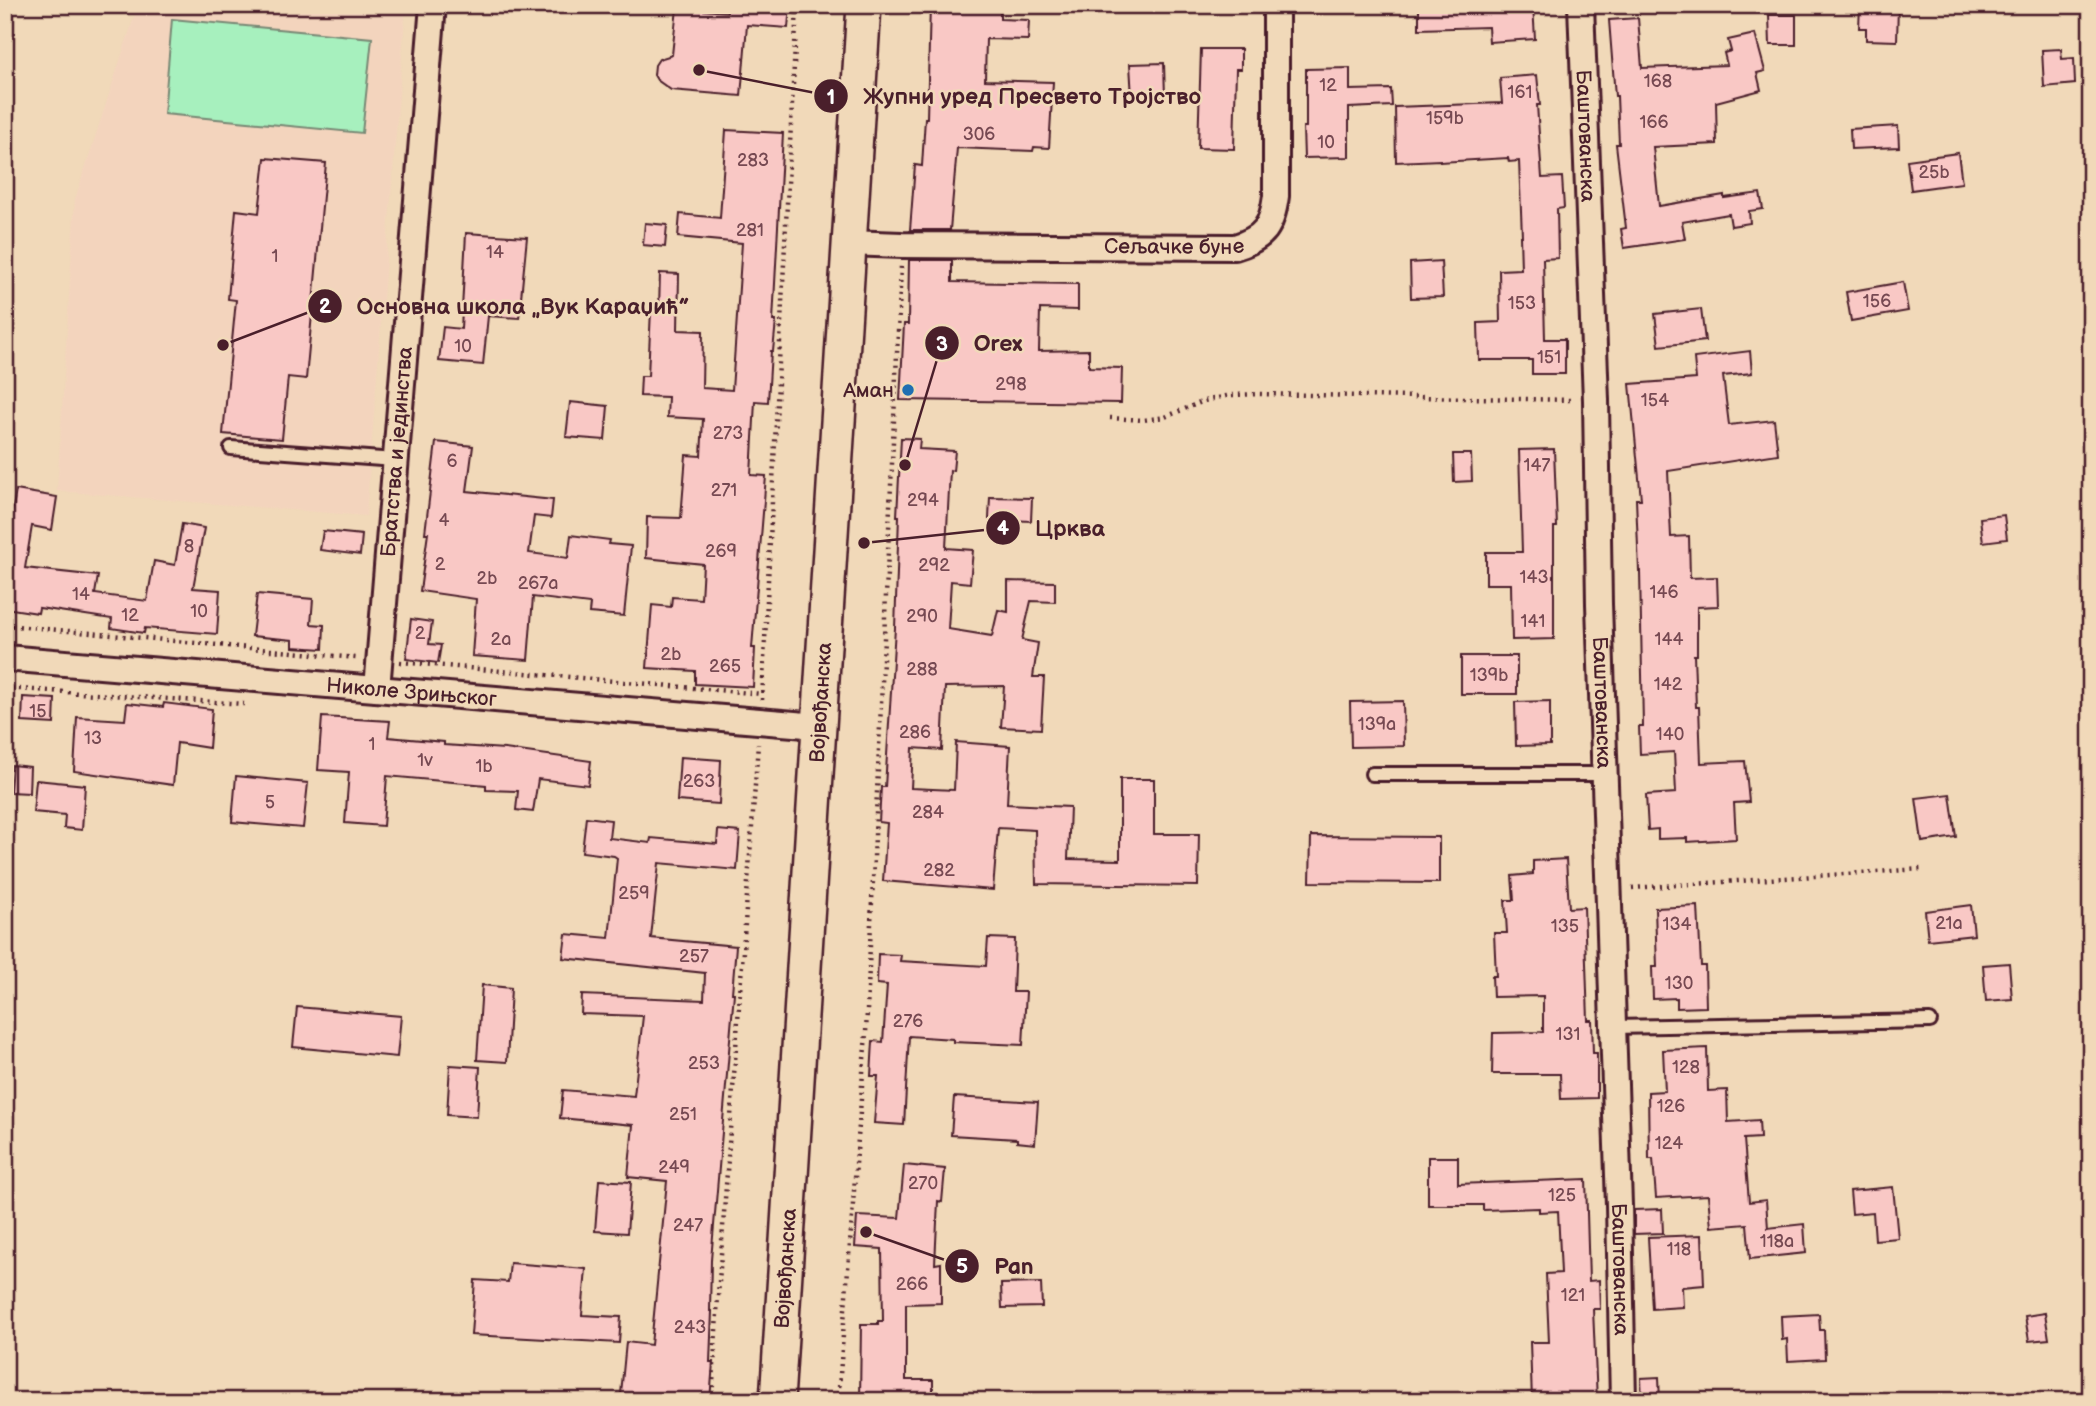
<svg xmlns="http://www.w3.org/2000/svg" width="2096" height="1406" font-family="'Balsamiq Sans',sans-serif">
<rect width="100%" height="100%" fill="#f1d9b9"/>
<filter id="ink" filterUnits="userSpaceOnUse"><feTurbulence type="fractalNoise" baseFrequency=".0143" numOctaves="2"/><feDisplacementMap in="SourceGraphic" scale="14" xChannelSelector="R" yChannelSelector="G"/><feConvolveMatrix kernelMatrix="1 2 1 2 8 2 1 2 1" color-interpolation-filters="sRGB"/></filter>
<g filter="url(#ink)">
<path fill="#f3d4bd" d="M138,5H406L366,516L57,491L75,199Z"/>
<path fill="#a7f0be" stroke="#788874" stroke-width="2" d="M172,19L372,38L362,133L164,114Z"/>
<g fill="#f9c8c5" stroke="#4a1f2b" stroke-width="2">
<path d="M728,5H790L788,28L747,25L741,96L671,90L657,80L654,75L655,65L659,59L672,55L677,8L727,12Z"/>
<path d="M930,5H1000V19L1029,20L1028,40L986,39L985,80L1053,82L1049,148L1034,147L1033,151L957,148L950,230H910L915,165L922,166L925,118H927Z"/>
<path d="M1419,5H1533L1535,39L1489,42L1488,27L1419,29Z"/>
<path d="M1860,5H1898L1897,41L1866,40V28H1859Z"/>
<path d="M1769,15H1796V45H1770Z"/>
<path d="M1638,18L1642,68L1727,65L1724,53L1731,51L1728,40L1755,34L1765,71L1757,73L1761,90L1716,102L1717,144L1653,147L1659,206L1724,195V198L1760,193L1763,209L1749,211L1750,223L1731,226L1729,214L1682,222L1685,239L1624,248L1621,229L1626,228L1616,144H1619L1617,96H1615L1609,20Z"/>
<path d="M1201,49H1241V69H1236L1234,149L1198,148Z"/>
<path d="M2061,49L2062,59L2074,58L2075,84L2044,87L2042,50Z"/>
<path d="M1164,63L1165,97L1132,98L1130,64Z"/>
<path d="M1350,68V90L1391,89L1392,106L1349,108V157L1304,158L1303,127H1306V69Z"/>
<path d="M1537,75L1540,105H1537L1542,178L1562,177L1564,208L1557,209L1558,258L1543,259L1545,339H1565V374H1532V360H1479L1478,323L1500,322L1499,270L1521,269L1520,236H1522L1519,161L1509,162L1508,158L1440,162V160L1396,162L1395,107L1502,103L1500,78Z"/>
<path d="M1898,126L1899,147L1851,149L1850,129Z"/>
<path d="M726,130L783,133L773,321H776L773,351H771L768,402L755,401L751,475L766,476L752,648H755L753,687L695,684V671L647,668L652,605L671,607L672,597L701,599L703,564L646,558L647,517L681,518L686,455L701,456L703,419L667,417L668,397L640,396L641,376H648L651,309H659L660,273L679,274L678,330L703,331L702,388L732,390L742,243L678,237L680,214L720,218Z"/>
<path d="M1958,153L1962,183L1911,190L1907,160Z"/>
<path d="M265,158L326,163L306,379L288,377L282,439L223,434L236,300L228,299L236,210L259,213Z"/>
<path d="M645,223L667,225L665,247L643,245Z"/>
<path d="M466,233L527,237L519,318L488,316L483,365L439,361L443,327L461,329Z"/>
<path d="M909,260H952V282L1078,284V310L1040,309L1039,351L1089,350V367L1122,368L1121,403L900,400L904,324H908Z"/>
<path d="M1441,261L1443,297L1411,298L1410,263Z"/>
<path d="M1903,282L1908,311L1851,321L1846,292Z"/>
<path d="M1701,309L1705,341L1659,346L1655,314Z"/>
<path d="M1750,351L1752,373L1723,376L1729,425L1774,420L1778,454L1668,471L1671,537L1689,536L1690,578L1717,577L1718,606L1697,607V655H1694L1696,707H1699L1701,763L1745,761L1749,802L1734,803L1736,839L1687,842V838L1658,839V829L1648,830L1646,795L1676,793L1674,752L1640,754L1639,726H1643L1640,571H1639L1636,499H1641L1630,384L1696,379L1694,358Z"/>
<path d="M570,402L608,406L605,440L566,437Z"/>
<path d="M901,438L920,439L919,449L955,451L953,471L950,470L946,548L973,550L970,583L951,581L948,629L992,636L998,610L1008,612V581L1055,582V602L1031,601L1022,640L1038,643L1033,677H1044L1041,729L1001,727L1004,686L945,687L942,750L913,748L911,788L954,790L956,742L1010,746L1007,804L1070,807L1068,859L1120,860V779H1154V834H1199L1198,886L1036,884L1035,830L998,828L993,890L883,881L887,823L879,822L881,787H885L895,628L899,516H897Z"/>
<path d="M436,442L473,446L467,491L553,500L551,518L534,516L529,553L568,558L571,535L610,540L609,544L631,546L624,616L589,613L590,604L533,597L528,660L472,656L476,599L420,591L428,533H425Z"/>
<path d="M1554,449L1557,527H1554V639L1512,640L1511,584H1486V552H1522L1519,450Z"/>
<path d="M1453,454H1471L1472,481L1454,482Z"/>
<path d="M16,490L57,497L52,530L32,526L25,568L98,576L95,594L147,601L154,561L175,565L182,524L204,528L193,588L220,590L217,634L145,628L144,633L111,628L112,619L39,608L38,613L5,608V555Z"/>
<path d="M990,497L1032,498L1031,521L989,519Z"/>
<path d="M2004,515L2007,539L1983,542L1980,518Z"/>
<path d="M323,531L362,535L360,555L320,550Z"/>
<path d="M257,594L313,599L311,624L324,625L323,649L293,647V640L252,636Z"/>
<path d="M411,619L432,622L429,644L441,645L438,663L406,659Z"/>
<rect x="1461" y="656" width="56" height="38"/>
<path d="M23,697L55,699L54,724L22,722Z"/>
<path d="M1403,701L1404,746L1351,747L1350,702Z"/>
<path d="M1550,701V745L1516,746L1515,702Z"/>
<path d="M127,703L163,707L164,703L212,709L209,748L177,743L173,785L74,771L77,717L125,720Z"/>
<path d="M322,717L390,721L388,737L444,742V745L505,749L591,761L588,785L538,779L533,812L516,810L518,791L486,790V785L387,776L383,826L345,823L349,772L318,770Z"/>
<path d="M680,757L721,760L719,804L677,801Z"/>
<path d="M12,765L30,767L29,793L10,792Z"/>
<path d="M236,776L308,783L303,828L232,822Z"/>
<path d="M36,780L85,785L82,830L64,828L65,815L33,812Z"/>
<path d="M1950,794L1956,837L1922,842L1916,798Z"/>
<path d="M586,817L611,820L609,838L650,843L651,838L717,844L718,830L740,832L737,870L659,863L651,938L736,946L732,993H734L711,1260L710,1311H712L710,1362H713L710,1401L621,1394L626,1342L651,1345L667,1181L628,1177L633,1125L560,1118L563,1090L634,1096L643,1016L581,1014L582,995L704,1000L705,973L563,958L566,934L609,938L617,858L614,856L582,852Z"/>
<path d="M1311,836L1439,837V883L1310,882Z"/>
<path d="M1566,859L1569,908L1584,907L1588,1020H1592L1593,1053H1597V1098L1561,1099L1560,1074H1492L1493,1033L1543,1032V996L1493,997L1492,976H1496L1494,933H1507L1505,900H1514L1512,876L1533,874V861Z"/>
<path d="M1971,905L1974,935L1928,940L1925,911Z"/>
<path d="M1698,906L1701,966H1705L1706,1007L1677,1008V998L1653,999L1652,967H1657L1655,908Z"/>
<path d="M988,938L1015,939L1013,992H1026L1023,1045L953,1042V1039L909,1036L904,1125L874,1123L878,1076H871L873,1041L883,1042L887,985L877,984L878,954L901,955L900,961L986,966Z"/>
<path d="M2009,963L2012,999L1986,1001L1983,965Z"/>
<path d="M482,985L511,988L507,1062L477,1060Z"/>
<path d="M297,1007L401,1016L397,1057L293,1047Z"/>
<path d="M1707,1048L1708,1091L1727,1090L1728,1122L1759,1120L1760,1138L1744,1139L1749,1202L1766,1200L1768,1228L1804,1224L1806,1253L1750,1259L1747,1224L1711,1227L1708,1195L1656,1198L1653,1159H1649L1648,1092L1665,1091L1663,1050Z"/>
<path d="M450,1065L480,1067L477,1117L447,1115Z"/>
<path d="M954,1097L1038,1102L1035,1144L1017,1142V1139L951,1135Z"/>
<path d="M1428,1157H1458V1184L1586,1179L1589,1281L1599,1280L1600,1309H1593L1597,1401H1532L1530,1342H1549L1546,1274L1561,1273L1558,1211L1539,1212V1208L1483,1210V1205H1428Z"/>
<path d="M904,1165L945,1169L942,1202L938,1201L935,1264L941,1263V1303L906,1304V1380H933V1401H860L861,1324H878V1321H883L882,1249L855,1247L857,1216L899,1218Z"/>
<path d="M599,1180L631,1182L627,1233L595,1231Z"/>
<path d="M1893,1187L1898,1238L1875,1240L1873,1212L1852,1214L1850,1191Z"/>
<path d="M1662,1209L1663,1233L1634,1234V1210Z"/>
<path d="M1702,1235L1704,1285L1682,1287L1683,1307L1652,1309L1648,1237Z"/>
<path d="M510,1263L586,1269L582,1315L621,1317L619,1343L471,1335L475,1280L508,1282Z"/>
<path d="M1041,1283L1042,1307L1002,1308L1001,1284Z"/>
<path d="M2045,1313L2049,1339L2029,1341L2025,1316Z"/>
<path d="M1819,1314L1820,1330H1824L1825,1359L1788,1361L1787,1339L1782,1340L1781,1316Z"/>
<path d="M1659,1377L1660,1401H1642L1641,1378Z"/>
</g>
<g fill="none" stroke-linecap="round" stroke-linejoin="round">
<defs>
<g id="service">
<path d="M231,448L395,460"/>
<path d="M1372,774H1605"/>
<path d="M1613,1027L1930,1021"/>
</g>
<g id="minor">
<path id="s1" d="M1581,5L1596,400L1599,604L1619,1205L1623,1401"/>
<path id="s2" d="M848,243L902,245L1235,247C1265,238 1272,226 1276,196V5"/>
<path id="s3" d="M5,658L818,726"/>
<path id="s4" d="M377,689L433,5"/>
</g>
<g id="secondary">
<path id="s5" d="M777,1401L864,5"/>
</g>
</defs>
<use href="#service" stroke="#4a1f2b" stroke-width="18"/>
<use href="#minor" stroke="#4a1f2b" stroke-width="30"/>
<use href="#secondary" stroke="#4a1f2b" stroke-width="38"/>
<g stroke="#4a1f2b" stroke-width="4.5" stroke-dasharray="2 5" stroke-linecap="butt">
<path d="M1110,418L1144,420L1165,417L1204,401L1231,395L1259,394L1574,400"/>
<path d="M5,625L356,658"/>
<path d="M400,662L762,694"/>
<path d="M5,688L244,704"/>
<path d="M762,700L797,5"/>
<path d="M1632,888L1921,869"/>
<path d="M712,1401L718,1296L758,744"/>
<path d="M838,1401L866,1033L901,266"/>
</g>
<use href="#service" stroke="#f1d9b9" stroke-width="12"/>
<use href="#minor" stroke="#f1d9b9" stroke-width="24"/>
<use href="#secondary" stroke="#f1d9b9" stroke-width="33"/>
</g>
</g>
<circle fill="#1f6fb2" stroke="#f1d9b9" stroke-width="2.5" cx="908" cy="390" r="7"/>
<g text-anchor="middle" stroke-width="5" stroke-linejoin="round" paint-order="stroke">
<g font-size="18" fill="#764952">
<text x="1658" y="87">168</text>
<text x="1328" y="91">12</text>
<text x="1520" y="98">161</text>
<text x="1445" y="124">159b</text>
<text x="1654" y="128">166</text>
<text x="979" y="140">306</text>
<text x="1326" y="148">10</text>
<text x="753" y="166">283</text>
<text x="1934" y="178">25b</text>
<text x="750" y="236">281</text>
<text x="495" y="258">14</text>
<text x="275" y="262">1</text>
<text x="1877" y="307">156</text>
<text x="1522" y="309">153</text>
<text x="463" y="352">10</text>
<text x="1549" y="363">151</text>
<text x="1011" y="390">298</text>
<text x="1655" y="406">154</text>
<text x="728" y="439">273</text>
<text x="452" y="467">6</text>
<text x="1537" y="471">147</text>
<text x="724" y="496">271</text>
<text x="923" y="506">294</text>
<text x="444" y="526">4</text>
<text x="189" y="552">8</text>
<text x="721" y="557">269</text>
<text x="440" y="570">2</text>
<text x="934" y="571">292</text>
<text x="1534" y="583">143</text>
<text x="487" y="584">2b</text>
<text x="538" y="589">267a</text>
<text x="1664" y="598">146</text>
<text x="81" y="600">14</text>
<text x="199" y="617">10</text>
<text x="130" y="621">12</text>
<text x="922" y="622">290</text>
<text x="1533" y="627">141</text>
<text x="420" y="639">2</text>
<text x="501" y="645">2a</text>
<text x="1669" y="645">144</text>
<text x="671" y="660">2b</text>
<text x="725" y="672">265</text>
<text x="922" y="675">288</text>
<text x="1489" y="681">139b</text>
<text x="1668" y="690">142</text>
<text x="38" y="717">15</text>
<text x="1377" y="730">139a</text>
<text x="915" y="738">286</text>
<text x="1670" y="740">140</text>
<text x="93" y="744">13</text>
<text x="372" y="750">1</text>
<text x="425" y="766">1v</text>
<text x="484" y="772">1b</text>
<text x="699" y="787">263</text>
<text x="270" y="808">5</text>
<text x="928" y="818">284</text>
<text x="939" y="876">282</text>
<text x="634" y="899">259</text>
<text x="1949" y="929">21a</text>
<text x="1677" y="930">134</text>
<text x="1565" y="932">135</text>
<text x="694" y="962">257</text>
<text x="1679" y="989">130</text>
<text x="908" y="1027">276</text>
<text x="1568" y="1040">131</text>
<text x="704" y="1069">253</text>
<text x="1686" y="1073">128</text>
<text x="1671" y="1112">126</text>
<text x="683" y="1120">251</text>
<text x="1669" y="1149">124</text>
<text x="674" y="1173">249</text>
<text x="923" y="1189">270</text>
<text x="1562" y="1201">125</text>
<text x="688" y="1231">247</text>
<text x="1777" y="1247">118a</text>
<text x="1679" y="1255">118</text>
<text x="912" y="1290">266</text>
<text x="1573" y="1301">121</text>
<text x="690" y="1333">243</text>
</g>
<g font-size="21" fill="#4a1f2b" stroke="#f1d9b9">
<text dy="7" stroke="none"><textPath href="#s1" startOffset="131">Баштованска</textPath></text>
<text dy="7" stroke="none"><textPath href="#s2" startOffset="326">Сељачке буне</textPath></text>
<text dy="7" stroke="none"><textPath href="#s4" startOffset="238">Братства и јединства</textPath></text>
<text dy="7" stroke="none"><textPath href="#s3" startOffset="408">Николе Зрињског</textPath></text>
<text dy="7" stroke="none"><textPath href="#s5" startOffset="700">Војвођанска</textPath></text>
<text dy="7" stroke="none"><textPath href="#s1" startOffset="698">Баштованска</textPath></text>
<text dy="7" stroke="none"><textPath href="#s5" startOffset="133">Војвођанска</textPath></text>
<text dy="7" stroke="none"><textPath href="#s1" startOffset="1265">Баштованска</textPath></text>
</g>
<g font-size="21" fill="#4a1f2b" stroke="#f1d9b9" text-anchor="end">
<text x="894" y="397">Аман</text>
</g>
</g>
<path fill="none" stroke="#4a1f2b" stroke-width="2.5" d="M699 70L831 96M223 345L325 306M905 465L942 343M864 543L1003 528M866 1232L962 1266"/>
<g fill="#4a1f2b" stroke="#f1d9b9" stroke-width="2.5">
<circle cx="699" cy="70" r="7"/>
<circle cx="223" cy="345" r="7"/>
<circle cx="905" cy="465" r="7"/>
<circle cx="864" cy="543" r="7"/>
<circle cx="866" cy="1232" r="7"/>
<circle cx="831" cy="96" r="18"/>
<circle cx="325" cy="306" r="18"/>
<circle cx="942" cy="343" r="18"/>
<circle cx="1003" cy="528" r="18"/>
<circle cx="962" cy="1266" r="18"/>
</g>
<g font-size="21" text-anchor="middle" font-weight="bold" fill="#fff">
<text x="831" y="104">1</text>
<text x="325" y="313">2</text>
<text x="942" y="351">3</text>
<text x="1003" y="535">4</text>
<text x="962" y="1273">5</text>
</g>
<g font-size="23" text-anchor="middle" font-weight="bold" fill="#4a1f2b" stroke="#f1d9b9" stroke-width="5" stroke-linejoin="round" paint-order="stroke">
<text x="1032" y="104">Жупни уред Пресвето Тројство</text>
<text x="523" y="314">Основна школа „Вук Караџић”</text>
<text x="998" y="351">Orex</text>
<text x="1070" y="536">Црква</text>
<text x="1014" y="1274">Pan</text>
</g>
<rect width="2096" height="1406" fill="none" stroke="#f1d9b9" stroke-width="28"/>
<rect x="14" y="14" width="2068" height="1378" fill="none" stroke="#4a1f2b" stroke-width="2.5" filter="url(#ink)"/>
</svg>
